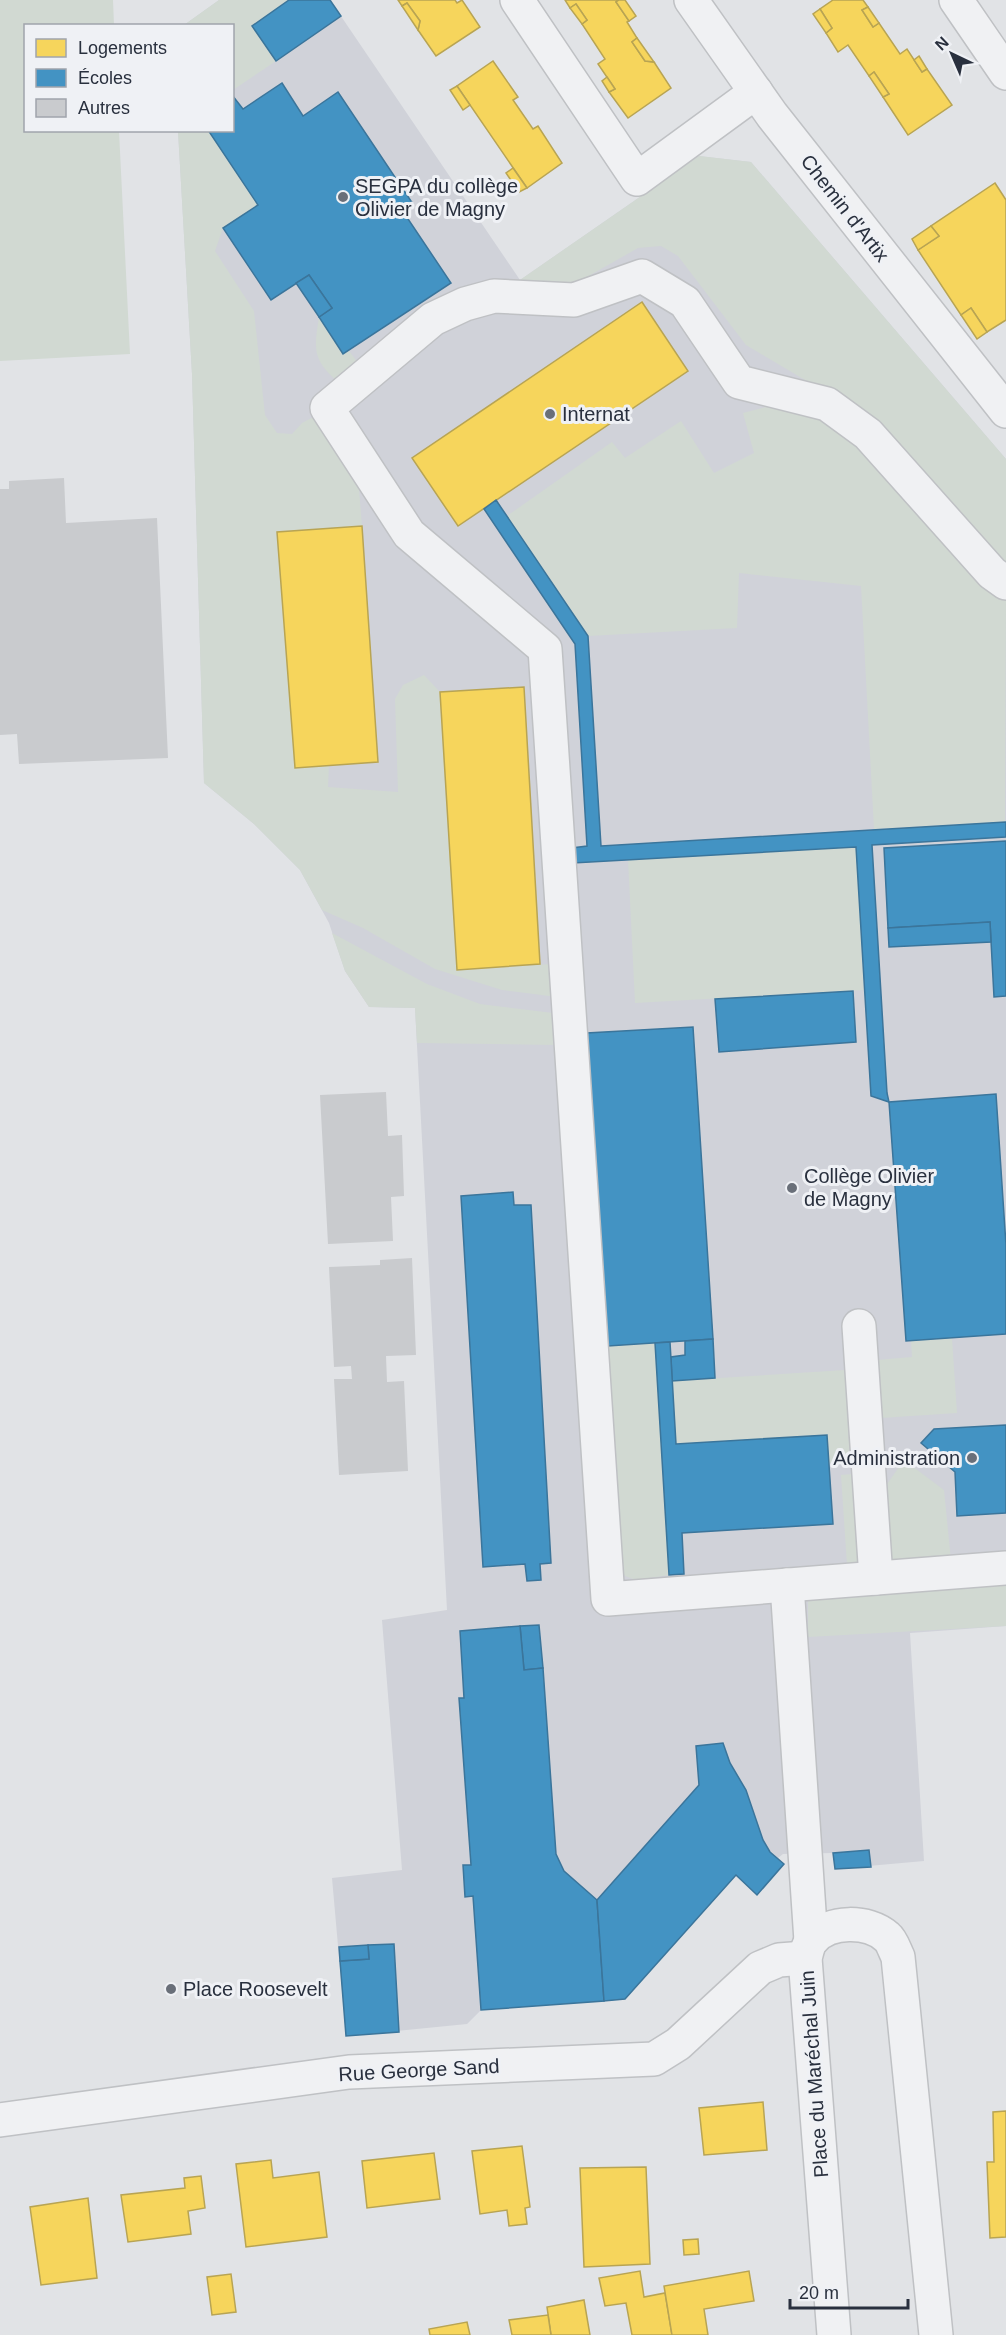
<svg xmlns="http://www.w3.org/2000/svg" width="1006" height="2335" font-family="Helvetica,sans-serif">
<rect width="100%" height="100%" fill="#e1e3e6"/>
<path fill="#d0d2d9" d="M219,0H330L520,280L699,156L751,162L1006,459V1626L910,1633L924,1861L835,1869L833,1853L783,1854L778,1858L784,1864L757,1895L735,1875L625,1999L481,2010L467,2024L346,2036L332,1878L402,1870L382,1620L447,1610L415,1008L369,1007L345,971L329,923L300,870L254,824L204,783L192,374L178,131L232,130V26L184,25Z"/>
<g fill="#d1d9d2">
<path d="M0,0H113L114,25L26,26V130L119,131L130,354L0,361Z"/>
<path d="M219,0H289L252,26L276,61L233,90L232,26L184,25Z"/>
<path d="M178,131H208L258,205L223,228L215,251L254,311L265,415L277,433L292,434L302,423L315,416L336,436L359,489L362,526L278,532L295,768L329,765L328,787L398,792L395,699L403,685L424,675L440,692L457,970L551,964L557,997L502,990L435,969L363,928L322,910L300,870L254,824L204,783L192,374Z"/>
<path d="M699,156L751,162L1006,459V572L871,419L746,345L678,256L661,246L638,248L571,286L520,280Z"/>
<path d="M319,317L343,354L349,351L362,368L338,382C312,359 314,349 319,317Z"/>
<path d="M785,402L831,416L998,595L1006,600L1005,822L874,829L861,586L739,573L737,628L588,636L507,516L612,442L625,458L681,421L714,473L754,453L743,413Z"/>
<path d="M856,847L864,990L635,1003L628,859Z"/>
<path d="M332,933L427,984L480,1004L553,1013L556,1045L417,1043L415,1008L369,1007L345,971Z"/>
<path d="M952,1338L957,1413L881,1418L877,1360L912,1357L911,1341Z"/>
<path d="M655,1343L669,1575L636,1580L625,1576L616,1564L608,1346Z"/>
<path d="M845,1370L850,1462L829,1463L827,1435L676,1444L672,1381Z"/>
<path d="M904,1460L944,1490L951,1561L890,1562L882,1491Z"/>
<path d="M852,1474L859,1564L847,1565L841,1475Z"/>
<path d="M1006,1578V1626L808,1637V1594Z"/>
</g>
<g fill="#f6d55c" stroke="#b8a453" stroke-width="1.5">
<path d="M398,0H455L457,3L462,0L480,27L436,56L418,30L420,21L407,3L402,6Z"/>
<path d="M565,0H619L616,2L629,21L627,22L637,38L632,42L645,61L654,62L671,88L628,118L609,92L615,89L598,64L605,59L582,24L587,20L576,4L570,8Z"/>
<path d="M619,0H625L636,16L629,21L616,2Z"/>
<path d="M833,0H863L868,7L862,10L873,27L879,23L900,54L907,49L922,72L927,69L952,105L908,135L883,97L889,94L874,72L869,76L848,45L838,52L826,33L832,28L820,9Z"/>
<path d="M407,3L420,21L418,30L402,6Z"/>
<path d="M576,4L587,20L582,24L570,8Z"/>
<path d="M868,7L879,23L873,27L862,10Z"/>
<path d="M820,9L832,28L826,33L813,14Z"/>
<path d="M637,38L654,62L645,61L632,42Z"/>
<path d="M919,56L927,69L922,72L914,60Z"/>
<path d="M493,61L518,97L513,100L533,129L538,126L562,163L527,188L457,86Z"/>
<path d="M874,72L889,94L883,97L869,76Z"/>
<path d="M607,77L615,89L609,92L602,81Z"/>
<path d="M457,86L470,105L463,110L450,90Z"/>
<path d="M513,168L527,188L519,192L506,173Z"/>
<path d="M995,183L1006,200V320L987,332L971,308L961,315L918,250L939,236L931,226Z"/>
<path d="M931,226L939,236L918,250L912,239Z"/>
<path d="M642,302L688,371L458,526L412,458Z"/>
<path d="M971,308L987,332L977,339L961,315Z"/>
<path d="M362,526L378,762L295,768L277,532Z"/>
<path d="M524,687L540,964L457,970L440,692Z"/>
<path d="M763,2102L767,2150L704,2155L699,2108Z"/>
<path d="M1006,2111V2237L990,2238L987,2162H994L993,2112Z"/>
<path d="M522,2146L530,2207L525,2208L527,2224L509,2226L507,2210L480,2214L472,2151Z"/>
<path d="M434,2153L440,2199L367,2208L362,2161Z"/>
<path d="M271,2160L273,2178L319,2172L327,2237L246,2247L236,2164Z"/>
<path d="M646,2167L650,2264L584,2267L580,2168Z"/>
<path d="M201,2176L205,2208L188,2211L191,2234L128,2242L121,2195L185,2188L184,2178Z"/>
<path d="M88,2198L97,2278L41,2285L30,2207Z"/>
<path d="M698,2239L699,2254L684,2255L683,2240Z"/>
<path d="M640,2271L644,2297L665,2293L672,2335H632L626,2303L605,2306L599,2278Z"/>
<path d="M749,2271L754,2301L704,2309L708,2335H672L664,2286Z"/>
<path d="M231,2274L236,2312L212,2315L207,2277Z"/>
<path d="M584,2300L590,2335H551L547,2307Z"/>
<path d="M548,2315L551,2335H512L509,2320Z"/>
<path d="M467,2322L470,2335H430L429,2329Z"/>
</g>
<g fill="#4393c3" stroke="#3b759b" stroke-width="1.5">
<path d="M289,0H330L341,16L276,61L252,26Z"/>
<path d="M282,83L303,116L338,92L413,204L402,210L451,283L343,354L319,317L332,308L309,275L271,300L223,228L258,205L208,130H232V95L243,109Z"/>
<path d="M309,275L332,308L319,317L296,283Z"/>
<path d="M496,500L588,636L601,846L1006,822V837L872,845L887,1093L889,1102L871,1096L856,847L573,863L572,848L587,846L575,644L484,509Z"/>
<path d="M1006,841V996L994,997L990,922L888,928L884,848Z"/>
<path d="M990,922L991,942L889,947L888,928Z"/>
<path d="M853,991L856,1042L719,1052L715,999Z"/>
<path d="M693,1027L713,1339L608,1346L587,1033Z"/>
<path d="M996,1094L1006,1245V1334L906,1341L889,1102Z"/>
<path d="M513,1192L514,1205H531L551,1563L540,1564L541,1580L527,1581L525,1564L483,1567L461,1196Z"/>
<path d="M713,1339L715,1378L672,1381L671,1357L685,1355V1341Z"/>
<path d="M670,1342L676,1444L827,1435L833,1524L682,1533L684,1574L669,1575L655,1343Z"/>
<path d="M1006,1425V1513L957,1516L955,1472L921,1443L934,1429Z"/>
<path d="M539,1625L543,1668L524,1670L520,1626Z"/>
<path d="M520,1626L524,1670L543,1668L556,1854L564,1871L597,1900L604,2001L481,2010L473,1896L465,1897L463,1865H471L459,1698H464L460,1631Z"/>
<path d="M723,1743L730,1763L746,1790L763,1840L770,1852L784,1864L757,1895L736,1875L625,1999L604,2001L597,1900L699,1785L696,1746Z"/>
<path d="M869,1850L871,1867L835,1869L833,1853Z"/>
<path d="M394,1944L399,2032L346,2036L340,1961L369,1959L368,1945Z"/>
<path d="M368,1945L369,1959L340,1961L339,1947Z"/>
</g>
<g fill="#c9cbce">
<path d="M64,478L66,523L157,518L168,758L19,764L17,734L0,735V489H9V481Z"/>
<path d="M386,1092L388,1136L402,1135L404,1196L391,1197L393,1241L328,1244L320,1095Z"/>
<path d="M412,1258L416,1355L386,1356L387,1382L404,1381L408,1471L339,1475L334,1379H352L351,1366L334,1367L329,1267L380,1265V1260Z"/>
</g>
<g fill="none" stroke-linecap="round" stroke-linejoin="round">
<defs>
<g id="street">
<path d="M517,0L637,179L756,92"/>
<path d="M691,0L772,115L1006,411"/>
<path d="M956,0L1006,73"/>
<path d="M1006,583L992,573L868,434L827,404L739,382L685,302L642,276L574,300L494,296L465,304L433,319L327,408L409,534L545,649L608,1599L1006,1568"/>
<path d="M859,1326L876,1578"/>
<path d="M787,1585L811,1941"/>
<path d="M0,2120L349,2072L654,2059L678,2044L760,1968L779,1960L805,1958"/>
<path d="M834,2335L805,1958C807,1952 808,1944 812,1940C829,1920 868,1920 887,1937C892,1941 895,1951 898,1957L936,2335"/>
</g>
</defs>
<use href="#street" stroke="#bfc1c4" stroke-width="36"/>
<use href="#street" stroke="#f0f1f3" stroke-width="33"/>
</g>
<g fill="#696f79" stroke="#eff1f5" stroke-width="2">
<circle cx="343" cy="197" r="6"/>
<circle cx="550" cy="414" r="6"/>
<circle cx="792" cy="1188" r="6"/>
<circle cx="972" cy="1458" r="6"/>
<circle cx="171" cy="1989" r="6"/>
</g>
<g text-anchor="middle" stroke-width="6" stroke-linejoin="round" paint-order="stroke">
<g font-size="20" fill="#29303e" stroke="#eff1f5" text-anchor="start">
<text x="355" y="193">SEGPA du collège<tspan x="355" dy="23">Olivier de Magny</tspan></text>
<text x="562" y="421">Internat</text>
<text x="804" y="1183">Collège Olivier<tspan x="804" dy="23">de Magny</tspan></text>
<text x="960" y="1465" text-anchor="end">Administration</text>
<text x="183" y="1996">Place Roosevelt</text>
</g>
<g font-size="20" fill="#29303e" stroke="#eff1f5">
<text transform="translate(845 208) rotate(52)" y="7">Chemin d'Artix</text>
<text transform="translate(419 2070) rotate(-3)" y="7">Rue George Sand</text>
<text transform="translate(814 2074) rotate(-94)" y="7">Place du Maréchal Juin</text>
</g>
</g>
<rect x="24" y="24" width="210" height="108" fill="#eff1f5" stroke="#a0a4ac" stroke-width="1.5"/>
<rect x="36" y="39" width="30" height="18" fill="#f6d55c" stroke="#a0a4ac" stroke-width="1.5"/>
<text x="78" y="54" font-size="18" fill="#29303e">Logements</text>
<rect x="36" y="69" width="30" height="18" fill="#4393c3" stroke="#a0a4ac" stroke-width="1.5"/>
<text x="78" y="84" font-size="18" fill="#29303e">Écoles</text>
<rect x="36" y="99" width="30" height="18" fill="#c9cbce" stroke="#a0a4ac" stroke-width="1.5"/>
<text x="78" y="114" font-size="18" fill="#29303e">Autres</text>
<g transform="translate(952 54) rotate(316)" stroke="#eff1f5" stroke-width="4.5" paint-order="stroke">
<path d="M0-4.5L10 22L0 15L-10 22Z" fill="#29303e"/>
<text y="-9" font-size="16" font-weight="bold" text-anchor="middle" fill="#29303e">N</text>
</g>
<path d="M790 2299v9h118v-9" fill="none" stroke="#29303e" stroke-width="3"/>
<text x="799" y="2299" font-size="18" fill="#29303e" stroke="#eff1f5" stroke-width="4.5" paint-order="stroke">20 m</text>
</svg>
